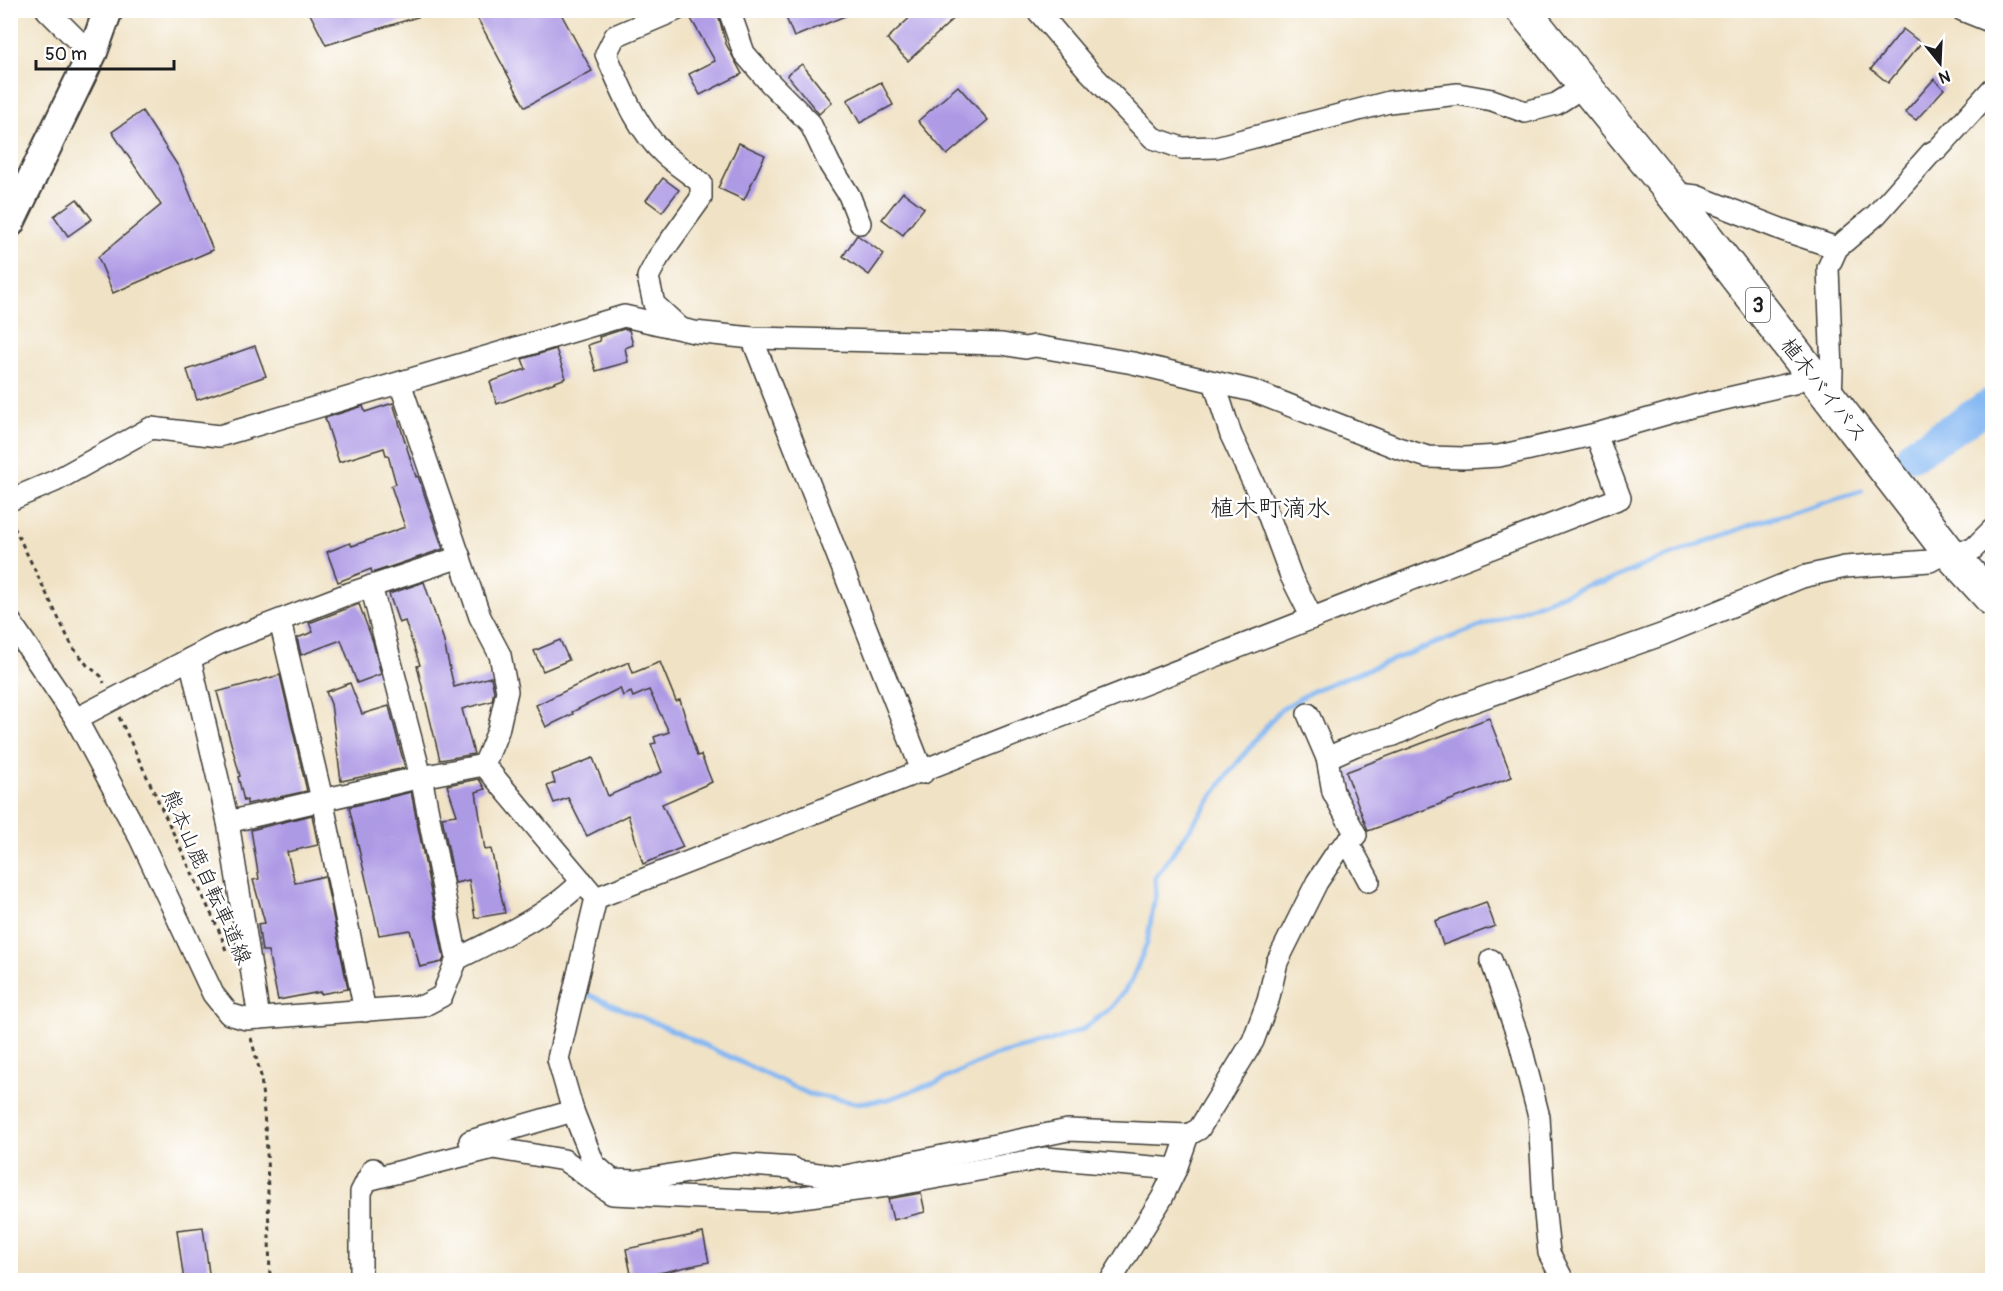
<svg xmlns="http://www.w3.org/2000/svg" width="2003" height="1291" font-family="Pangolin,'Klee One',sans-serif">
<rect width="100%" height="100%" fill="#fff"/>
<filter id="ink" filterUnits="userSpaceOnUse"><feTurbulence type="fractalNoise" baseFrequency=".0167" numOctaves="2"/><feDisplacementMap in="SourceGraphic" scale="12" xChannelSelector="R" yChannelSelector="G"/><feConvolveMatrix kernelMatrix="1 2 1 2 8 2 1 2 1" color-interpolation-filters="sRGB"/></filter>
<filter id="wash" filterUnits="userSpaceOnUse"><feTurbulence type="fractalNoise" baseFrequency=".008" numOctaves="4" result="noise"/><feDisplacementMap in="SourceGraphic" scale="24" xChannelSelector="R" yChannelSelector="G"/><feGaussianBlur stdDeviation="1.35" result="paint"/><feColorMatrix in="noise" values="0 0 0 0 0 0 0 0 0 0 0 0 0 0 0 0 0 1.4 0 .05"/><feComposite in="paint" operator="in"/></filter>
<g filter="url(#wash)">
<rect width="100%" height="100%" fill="#f0e2c5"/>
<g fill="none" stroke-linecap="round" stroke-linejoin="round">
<path stroke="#85b8f2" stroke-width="5" d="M580,995H589L674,1031L809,1094L856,1103L886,1100L940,1081L993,1056L1049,1042L1083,1029L1112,1007L1131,982L1147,943L1156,891L1155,878L1226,777L1279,711L1314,690L1590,584L1603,583L1654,561L1756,523L1862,491"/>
<path stroke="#85b8f2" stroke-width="33" d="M1913,454L1992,404"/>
</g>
<g id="blocks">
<g fill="#ad9ae5">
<path d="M308,10H426L427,14L326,45Z"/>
<path d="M473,10H559L592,71L525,107Z"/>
<path d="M702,10H717L726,44L742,74L700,95L689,74L715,61L690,17Z"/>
<path d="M783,10H857V11L794,37Z"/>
<path d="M918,10H963L908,61L887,39Z"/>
<path d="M1903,29L1921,43L1888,83L1871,69Z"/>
<path d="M802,64L832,102L819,114L787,75Z"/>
<path d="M1934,79L1944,89L1916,120L1905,112Z"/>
<path d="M881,82L893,105L860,123L847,100Z"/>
<path d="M958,86L988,120L947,155L918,121Z"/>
<path d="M142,111L180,169L213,250L113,293L98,257L161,205L112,132Z"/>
<path d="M739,143L765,155L744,200L718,188Z"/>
<path d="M663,178L679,190L662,212L646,200Z"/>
<path d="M903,192L924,208L903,235L882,219Z"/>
<path d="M77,199L92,219L68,236L54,216Z"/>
<path d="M857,235L884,254L869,275L843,256Z"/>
<path d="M624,329L629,330L633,345L625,348L628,362L596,371L588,345L600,341L599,337Z"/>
<path d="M255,346L266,376L197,400L187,370Z"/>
<path d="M556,349L566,378L497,404L490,382L526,369L522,359Z"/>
<path d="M393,403L416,477L418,476L443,549L372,573L371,569L338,582L327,552L350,543L352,546L405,527L391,486L396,484L388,455H386L384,448L339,462L325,418L363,406L365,412Z"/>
<path d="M424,582L443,638L454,687L491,677L494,691L492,701L462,709L474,754L440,760L417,666L420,665L405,621L399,623L389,594Z"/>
<path d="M359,604L373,642L381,674L357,683L341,640L301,655L297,638L313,632L309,623Z"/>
<path d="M560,640L569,660L543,671L534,651Z"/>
<path d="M629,662L633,673L660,662L676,701L680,700L697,756L701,755L712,782L662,804L683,847L643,864L628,815L587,836L568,798L554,803L547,786L555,783L552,774L593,758L608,796L662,772L651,744L656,743L654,737L669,732L649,690L633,697L631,692L623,696L620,688L572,712L573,714L546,727L536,705L598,675Z"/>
<path d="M280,675L307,791L247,804V800L244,801L238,777L240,776L217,692Z"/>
<path d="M350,683L362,714L389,706L405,768L341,781L331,704L326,692Z"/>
<path d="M1489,718L1512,777L1368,831L1346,772Z"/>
<path d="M479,779L485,789L476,792L485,850L491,849L505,913L475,918L469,880L455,883L442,817L457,815L447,785Z"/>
<path d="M411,792L444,958L442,962L420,967L410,930L379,935L349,807Z"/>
<path d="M312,815L318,845L287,852L295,883L325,876L348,989L320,994V992L278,1000L268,951H262L258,924L265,923L253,880L259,879L251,830Z"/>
<path d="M1486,902L1495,926L1443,945L1435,921Z"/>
<path d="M921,1193L925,1212L893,1220L888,1199Z"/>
<path d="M203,1227L210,1281H184L177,1230Z"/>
<path d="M703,1233L709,1262L632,1279L626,1249Z"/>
</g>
</g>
</g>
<g filter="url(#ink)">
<use href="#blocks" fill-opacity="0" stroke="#3c3a35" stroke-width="1.5"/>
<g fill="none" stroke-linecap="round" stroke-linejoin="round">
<defs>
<g id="minor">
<path d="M47,10L86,49L93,52"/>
<path d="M676,10L615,36L606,54C621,88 636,128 664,154C675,164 689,173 701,183V198L658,258L648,277L654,304L680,328"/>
<path d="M729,10L744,53L768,81L810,123L830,165L849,195L860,223"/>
<path d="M1037,10L1088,70L1153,138L1182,148L1216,147L1389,102L1458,94L1492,100L1525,112L1556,104L1586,85"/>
<path d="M1962,10L1992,22"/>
<path d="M1672,193L1696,196L1783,230L1837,248"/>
<path d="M752,338L923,773"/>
<path d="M1214,382L1231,435L1268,514L1291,576L1312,618"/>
<path d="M400,383L480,617L500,655L507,691L498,731L484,765L590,891"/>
<path d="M1831,398L1832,371L1828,268L1837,248L1876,215L1931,153L1938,149L1992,89"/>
<path d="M10,500L55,481L151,428L219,436L624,316L694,332L752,338L1002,344L1025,348L1035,346L1133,363L1253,391L1398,448L1428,457L1464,458L1499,456L1596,434L1694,406L1794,383L1809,371"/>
<path d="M371,586L421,777L457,959"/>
<path d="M10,621L76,719L140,838L213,994L229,1014L246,1019L423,1006L442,996L457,959C496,939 553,913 582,881"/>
<path d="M280,621L322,799L365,1011"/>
<path d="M190,659L228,822L259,1018"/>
<path d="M1308,714L1327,758"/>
<path d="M76,719L218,644L345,595L460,557"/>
<path d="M228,822L421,777L484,765"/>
<path d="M1348,842L1369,881"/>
<path d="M596,898L558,1059L573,1111L594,1164L612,1180L636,1181L734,1164L793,1168L796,1171L841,1177L1068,1130L1188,1135L1199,1129L1253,1041L1268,1001L1277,962L1317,882L1337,852L1356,835L1333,792L1327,758L1356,745L1394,735L1443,712L1661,635L1802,577L1845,567L1930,561L1948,551L1972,550L1992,530"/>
<path d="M596,898C938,767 1279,633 1620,498L1596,434"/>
<path d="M1491,960L1520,1043L1539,1117L1544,1204L1549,1253L1563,1280"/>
<path d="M470,1141L573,1111"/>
<path d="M367,1180L493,1148L564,1160L612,1194L770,1201L895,1185L1045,1158L1176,1169"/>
<path d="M361,1280V1192L373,1169"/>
<path d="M1111,1280L1162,1198L1176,1169L1188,1135"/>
</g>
<path id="secondary" d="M10,223L93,52L108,10"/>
<path id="trunk" d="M1523,10L1672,193L1948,551L1992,599"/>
</defs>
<use href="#minor" stroke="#3c3a35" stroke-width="24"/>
<use href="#secondary" stroke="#3c3a35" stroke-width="32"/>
<use href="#trunk" stroke="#3c3a35" stroke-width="36"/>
<g stroke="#3c3a35" stroke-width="3" stroke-dasharray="4.5 4.5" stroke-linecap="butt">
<path d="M10,519L72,646L87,665L101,676L104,683"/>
<path d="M119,717L221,935L227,954"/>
<path d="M251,1038L261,1076L267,1151L270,1280"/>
</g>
<use href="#minor" stroke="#fff" stroke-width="21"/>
<use href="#secondary" stroke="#fff" stroke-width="28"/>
<use href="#trunk" stroke="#fff" stroke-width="33"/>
</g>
</g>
<g text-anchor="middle" stroke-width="5" stroke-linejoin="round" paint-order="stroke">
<rect fill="#fff" stroke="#606060" stroke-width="1.5" x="1746" y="288" width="24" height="34" rx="4.5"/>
<g font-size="20" font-weight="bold" fill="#1c1c1c">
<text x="1758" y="312">3</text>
</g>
<g font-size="21" fill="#1c1c1c" stroke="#fff">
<text transform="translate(1824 390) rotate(52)" y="7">植木バイパス</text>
<text transform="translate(207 877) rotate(66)" y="7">熊本山鹿自転車道線</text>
</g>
<g font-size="24" fill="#1c1c1c" stroke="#fff">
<text x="1270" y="516">植木町滴水</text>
</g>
</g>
<rect width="2003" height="1291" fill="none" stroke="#fff" stroke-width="36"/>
<g transform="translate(1940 63) rotate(162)" stroke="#ffffff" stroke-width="4.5" paint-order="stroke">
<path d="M0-4.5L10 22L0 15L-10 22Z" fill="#1c1c1c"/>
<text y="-9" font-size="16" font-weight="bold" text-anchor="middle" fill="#1c1c1c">N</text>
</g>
<path d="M36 60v9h138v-9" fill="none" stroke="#1c1c1c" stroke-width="3"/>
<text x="45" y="60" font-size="18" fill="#1c1c1c" stroke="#ffffff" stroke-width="4.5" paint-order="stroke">50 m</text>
</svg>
